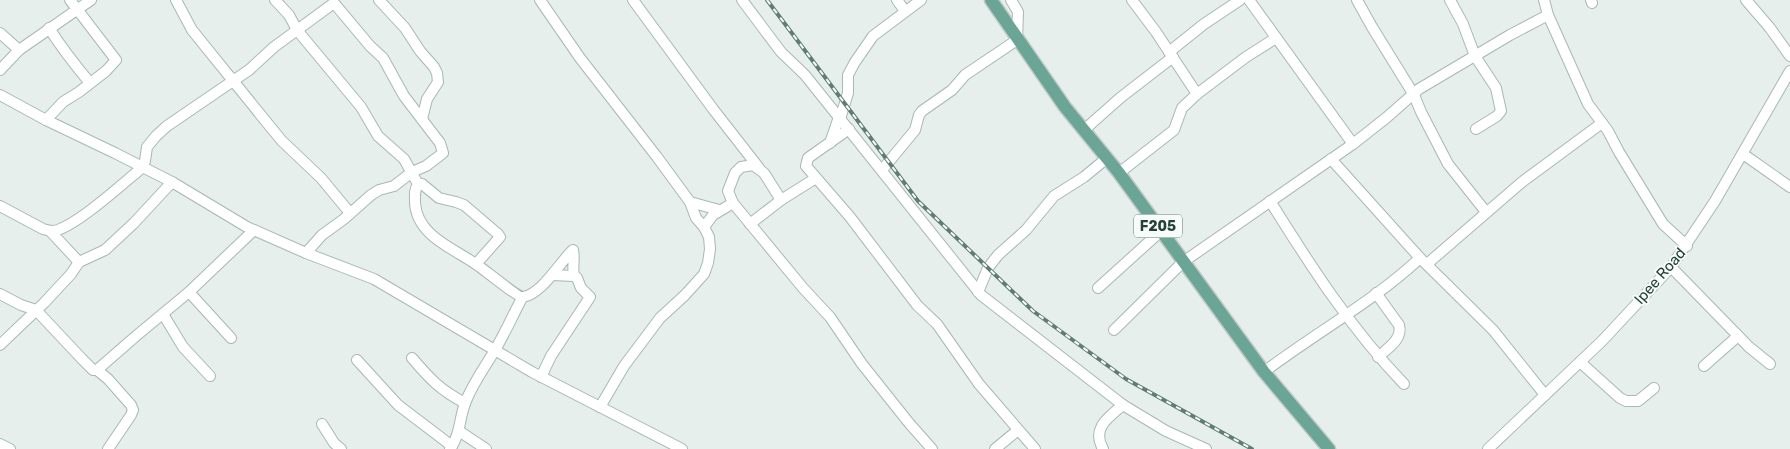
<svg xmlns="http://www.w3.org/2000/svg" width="1790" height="449" font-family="Rubik,sans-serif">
<rect width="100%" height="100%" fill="#e6efeb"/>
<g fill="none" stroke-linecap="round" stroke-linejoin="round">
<defs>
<g id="minor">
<path d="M176,0L192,30L268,124L282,141L321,178L350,213"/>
<path d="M275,0L289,15L297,30L361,107L378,136L404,159L418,184C414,190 415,196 415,203C417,237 456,249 480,267C487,272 519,298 523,297C542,294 559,263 573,250C575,259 572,267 574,276"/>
<path d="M379,0L405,28L420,51L434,67L437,73L438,82L427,99L422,119"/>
<path d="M540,0L580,58L657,157L690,202L696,218L704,227L709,237L710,249L708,263L704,274L685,295L660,318L624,366L600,407"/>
<path d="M633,0L713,109L759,168"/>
<path d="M742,0L781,52L805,75L981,295L1123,405L1166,431L1206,449"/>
<path d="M897,0L905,11"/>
<path d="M1132,0L1156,32L1197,94"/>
<path d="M1249,0L1353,144"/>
<path d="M1357,0L1372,27L1414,95L1421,112L1448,164L1486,212"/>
<path d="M1450,0L1463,24L1475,56L1496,88L1501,111L1497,116L1476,129"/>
<path d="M1544,0L1548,15L1588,104L1608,131L1619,152L1663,224L1687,246"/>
<path d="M1591,0L1592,3"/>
<path d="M1746,0L1770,28L1790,56"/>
<path d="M49,28C61,47 75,65 90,83"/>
<path d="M0,33L19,50"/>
<path d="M1169,52L1204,24L1240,0"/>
<path d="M0,70L19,50L91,0"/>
<path d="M0,95L46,120L115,153L172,182L247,227L306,253L374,279L532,372L682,449"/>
<path d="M840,119L848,93V75L855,62L873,36L921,0"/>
<path d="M46,120L63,102L79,92L106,71L116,60L70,0"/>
<path d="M849,129L808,158L806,166L850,217L917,305L937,324L979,384L1035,449"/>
<path d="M1084,130L1120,98L1173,57"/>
<path d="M830,143L839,117"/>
<path d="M1743,154L1790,187"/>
<path d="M1331,159L1420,258L1493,330L1545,395"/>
<path d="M882,170L915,130L919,115L922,111L952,90L965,75L1017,40L1018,12L1011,0"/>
<path d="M1119,173L1174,130L1182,108L1197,94L1246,57L1276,38"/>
<path d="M418,184H422L439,198L456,202L464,205L498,234L500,237L476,264"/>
<path d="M781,200L764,173L753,165L741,167L735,173L728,191L733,203L803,288L830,317L862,364L909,423L932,449"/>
<path d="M1270,201C1310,265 1351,329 1404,384"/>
<path d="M690,202L719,210"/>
<path d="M0,206L43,229C47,230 50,231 54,231C77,226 123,183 143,167L145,161L147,147L156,136L167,126L249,70L274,47L334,3L370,46L383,58L404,96L440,143L443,153L426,166L412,172L394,186L379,190L371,195L344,219L322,235L306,253"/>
<path d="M750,224L781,200L816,178"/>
<path d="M704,227L713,215L733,203"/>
<path d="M50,231L79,262"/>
<path d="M1427,264L1522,182L1602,123"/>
<path d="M1671,267L1749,347L1770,364"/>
<path d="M1098,288L1161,231"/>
<path d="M189,292L231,338"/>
<path d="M978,292L988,268L998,255L1026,230L1054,196L1084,177L1107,158"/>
<path d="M1376,293L1399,325C1403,339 1388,348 1378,357"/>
<path d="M0,294L21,305L36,310L82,359L93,370H97L108,379L131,405L133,410L131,415L108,449"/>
<path d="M163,314L183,347L210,376"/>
<path d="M1114,330L1183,262L1353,144L1386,118L1419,89L1510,35L1548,15"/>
<path d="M0,345L44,303L71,274L79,262L105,250L134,223L172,182"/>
<path d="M412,358C430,379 440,390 465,403"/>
<path d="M357,360L398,405L452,446"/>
<path d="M1580,362L1620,398L1626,401H1638L1654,388"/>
<path d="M1704,366L1738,336"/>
<path d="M97,370L136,336L189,292L254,230"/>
<path d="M1264,372C1315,333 1373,302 1420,258"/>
<path d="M541,377L551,356L590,297L581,288L577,278L574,276L552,275"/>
<path d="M322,424L334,443L341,449"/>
<path d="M459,431L486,449"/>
<path d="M0,444L10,449"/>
<path d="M450,449C461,434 459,417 466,401C473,383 485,367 495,350C505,333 513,315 522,298"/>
<path d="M995,449L1018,430"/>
<path d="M1103,449C1091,428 1109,417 1123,405"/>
<path d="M1488,449L1602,341L1671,267L1715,201L1790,71"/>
</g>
<path id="major" d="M991,0L1065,107L1119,173L1264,372L1329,449"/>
</defs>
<use href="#minor" stroke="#a8b8b2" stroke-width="12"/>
<use href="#major" stroke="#c2cac8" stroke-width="15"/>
<use href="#minor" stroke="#fff" stroke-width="10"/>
<use href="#major" stroke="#6aa596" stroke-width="12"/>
<defs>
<path id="rail" d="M767,0L918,201L1033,311L1126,379L1252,449"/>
</defs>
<use href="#rail" stroke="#5f7d75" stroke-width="4"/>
<use href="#rail" stroke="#f7fbf9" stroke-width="2" stroke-dasharray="5.5" stroke-linecap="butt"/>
</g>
<g text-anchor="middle" stroke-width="4" stroke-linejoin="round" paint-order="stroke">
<rect fill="#f7fbf9" stroke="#637a73" stroke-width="1" x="1134" y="214.5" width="48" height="23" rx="4"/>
<g font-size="14" font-weight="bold" fill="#24423a">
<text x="1158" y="231">F205</text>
</g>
<g font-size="15" fill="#24423a" stroke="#f7fbf9">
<text transform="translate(1660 276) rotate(-49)" y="5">Ipee Road</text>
</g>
</g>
</svg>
